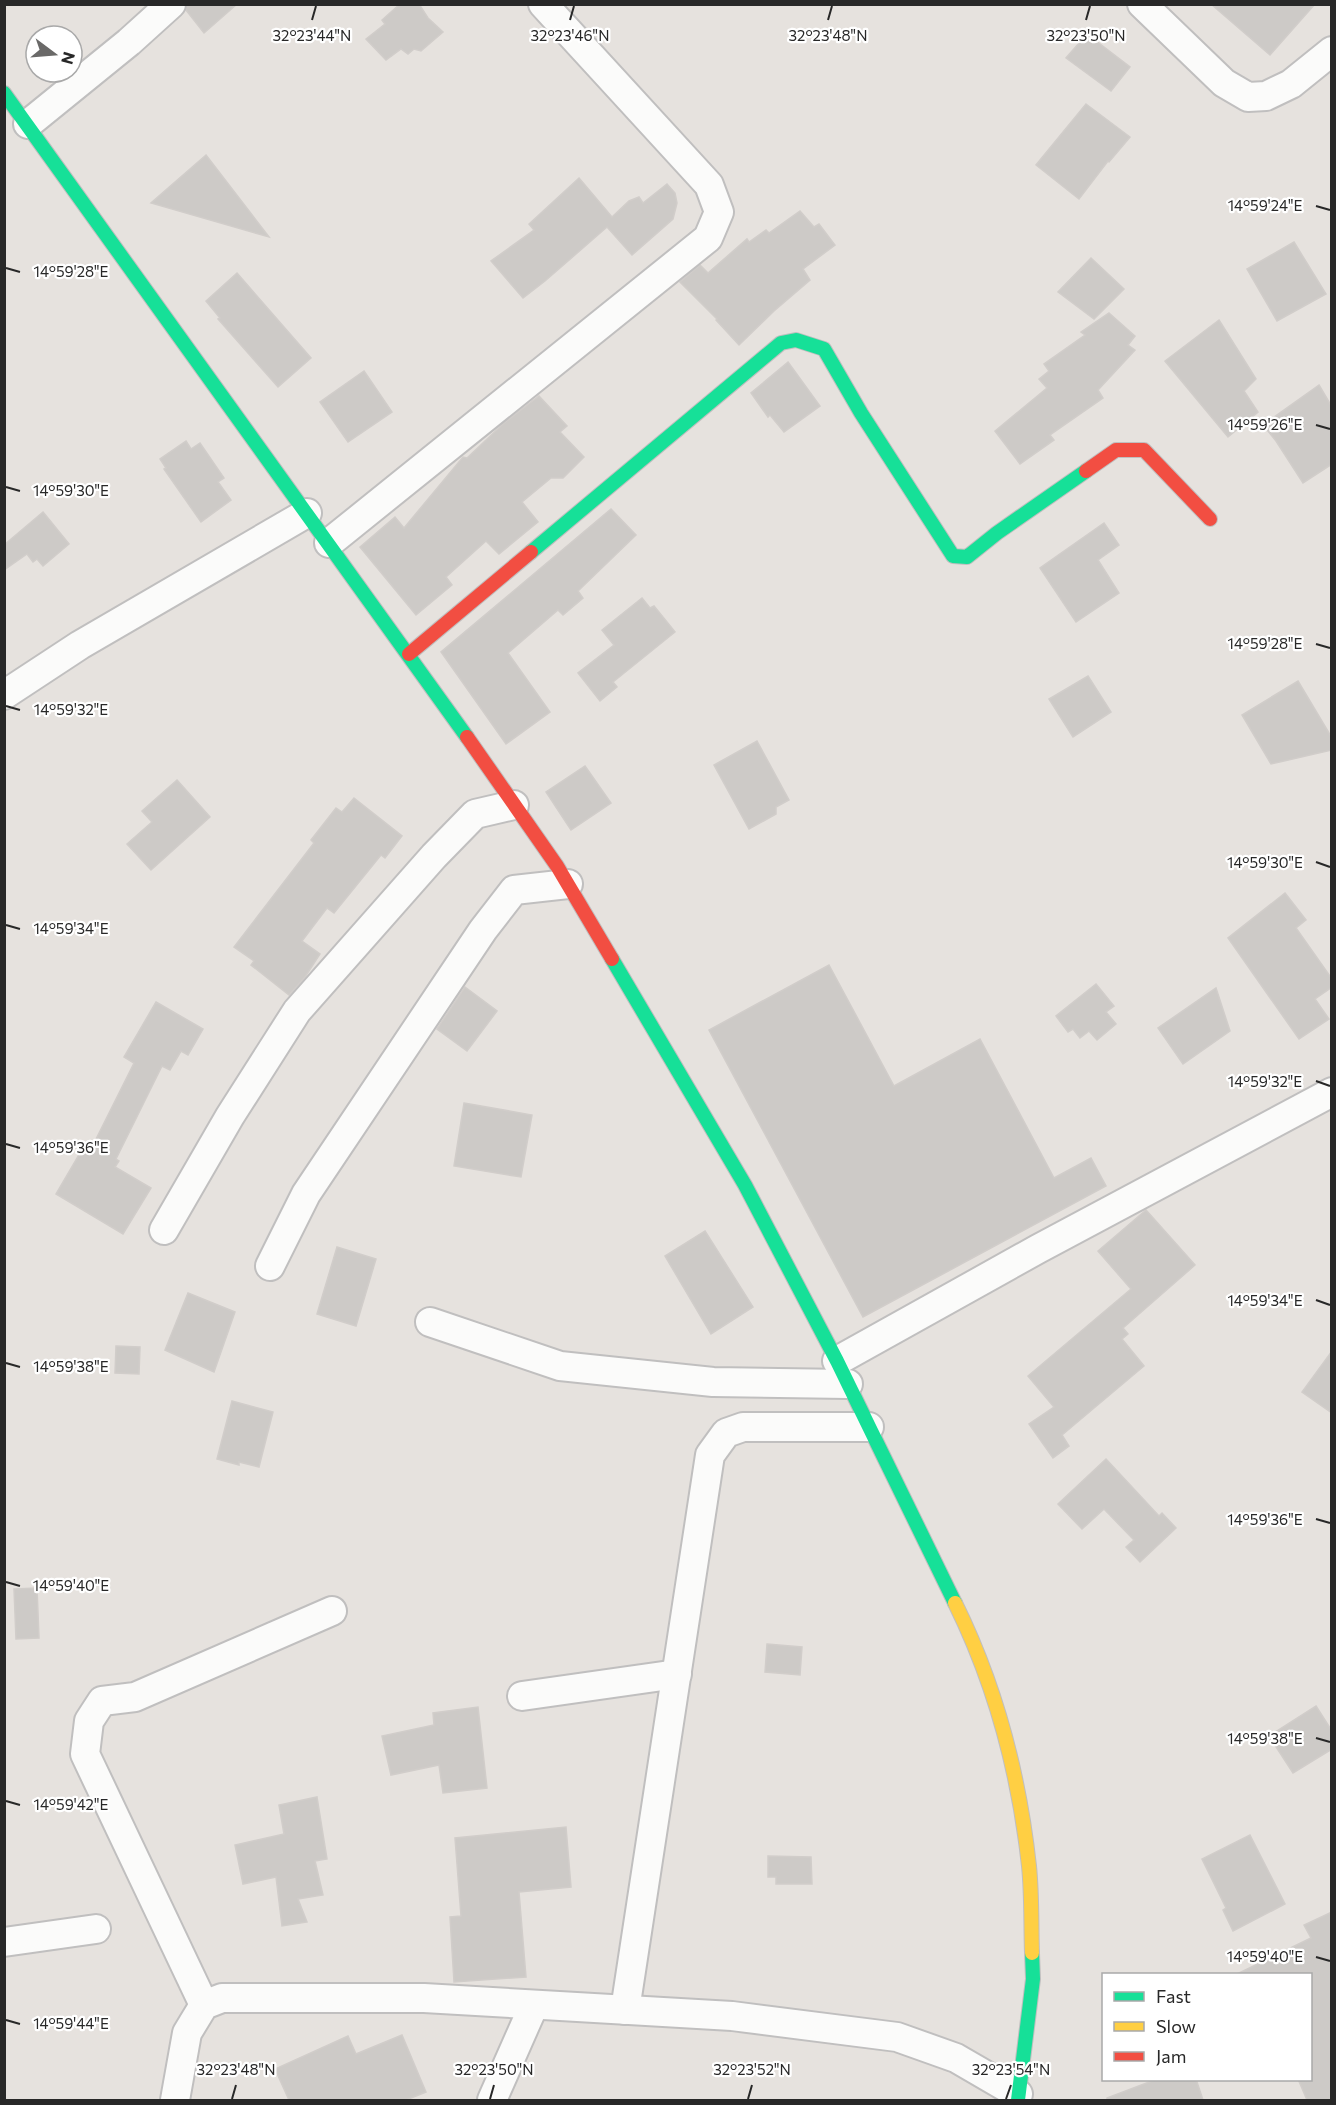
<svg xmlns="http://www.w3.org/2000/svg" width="1336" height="2105" font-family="Commissioner,sans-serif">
<rect width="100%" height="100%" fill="#e6e2de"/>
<g fill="#cdcac7" stroke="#d1cdca" stroke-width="1.5">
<path d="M187,4H237L204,33L186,10Z"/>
<path d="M400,4H419L428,18L443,32L421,51L414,49L408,54L401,49L386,60L366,39L385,24L382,20Z"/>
<path d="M1211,4H1315L1270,55Z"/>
<path d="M1087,34L1130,67L1111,91L1066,58Z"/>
<path d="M1086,104L1130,137L1109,162L1108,161L1079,199L1036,165Z"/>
<path d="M206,155L269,237L151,203Z"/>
<path d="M579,178L612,217L629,201L639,197L643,203L667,184L675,193L677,203L673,219L632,255L607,227L545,281L523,298L491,261L534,230L529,224Z"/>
<path d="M800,211L814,227L819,224L835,245L803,269L810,280L774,311L739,345L716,320L717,319L680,282L700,265L708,273L747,239L749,242L766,230L769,233Z"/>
<path d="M1294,242L1326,294L1277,321L1247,269Z"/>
<path d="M1091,258L1124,289L1094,319L1058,292Z"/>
<path d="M237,273L311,358L278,387L218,319L220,318L206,301Z"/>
<path d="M1109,313L1135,336L1128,345L1135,350L1098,390L1103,398L1050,435L1054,440L1020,464L995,431L1047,388L1039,379L1049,371L1044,364L1085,335L1081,332Z"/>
<path d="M1219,320L1256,379L1244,391L1258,412L1228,437L1165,361Z"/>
<path d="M788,362L820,406L784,432L770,415L768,417L751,393Z"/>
<path d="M364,371L392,412L348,442L320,402Z"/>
<path d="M1319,385L1332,407V464L1303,483L1276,441L1263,425Z"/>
<path d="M539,396L567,426L560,432L584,457L563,478H551L522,502L538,522L499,554L486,541L446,577L452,585L416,615L360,547L395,517L404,528L463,457L467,458L504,423Z"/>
<path d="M186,441L191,449L200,443L224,478L218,482L231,500L201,522L164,469L166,468L160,459Z"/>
<path d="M611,509L636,535L578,591L583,598L563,615L558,610L508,653L550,712L506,744L441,652Z"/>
<path d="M43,512L69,544L43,566L37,559L33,562L27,554L4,570V545Z"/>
<path d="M1104,523L1119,545L1098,560L1119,593L1076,622L1040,568Z"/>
<path d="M642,598L650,608L654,606L675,632L613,682L617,687L600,701L578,673L614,645L602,630Z"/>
<path d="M1088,676L1111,712L1073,737L1049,699Z"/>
<path d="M1298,681L1332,738V750L1271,764L1242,715Z"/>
<path d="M757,741L789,800L776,807V814L749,829L714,765Z"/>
<path d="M585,766L611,803L571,830L546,792Z"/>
<path d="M177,780L210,817L151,870L127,844L152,822L142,811Z"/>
<path d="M354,798L402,836L385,858L381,855L334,913L327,908L302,941L320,954L305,977L289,995L251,965L254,961L234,947L314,843L311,840L336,808L342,812Z"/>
<path d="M1285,893L1306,920L1296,928L1332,979V987L1315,999L1329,1019L1299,1039L1228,938Z"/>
<path d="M829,965L894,1086L980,1039L1054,1178L1091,1158L1106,1186L863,1317L709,1030Z"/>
<path d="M1096,984L1114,1006L1106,1012L1116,1024L1097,1040L1089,1031L1080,1038L1073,1029L1068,1032L1056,1016Z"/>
<path d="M465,987L497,1011L467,1051L437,1029Z"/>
<path d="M1216,988L1230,1031L1183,1064L1158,1028Z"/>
<path d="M156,1002L203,1029L188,1055L181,1051L170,1070L162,1066L116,1159L119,1161L115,1167L151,1188L123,1234L56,1194L87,1141L93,1145L134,1063L124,1057Z"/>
<path d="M464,1103L532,1115L521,1177L454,1166Z"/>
<path d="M1146,1210L1195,1265L1123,1328L1128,1334L1122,1339L1144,1366L1062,1435L1069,1446L1053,1458L1029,1424L1054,1407L1028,1376L1131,1289L1098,1251Z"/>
<path d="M705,1231L753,1307L711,1334L665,1256Z"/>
<path d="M337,1247L376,1259L356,1326L317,1314Z"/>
<path d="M188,1293L235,1312L214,1372L165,1350Z"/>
<path d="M116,1346L140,1347L139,1374L115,1373Z"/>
<path d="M1332,1351V1413L1302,1392Z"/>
<path d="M232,1401L273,1412L259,1467L239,1462V1465L217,1459Z"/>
<path d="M1106,1459L1159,1516L1162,1513L1176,1528L1140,1562L1126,1547L1134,1540L1104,1509L1082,1529L1058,1504Z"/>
<path d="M37,1588L39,1638L16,1639L14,1589Z"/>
<path d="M767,1644L802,1647L800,1675L765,1672Z"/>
<path d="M1316,1706L1332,1731V1749L1293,1773L1269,1736Z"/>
<path d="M478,1707L487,1788L443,1793L439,1765L391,1775L382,1736L434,1725L433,1713Z"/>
<path d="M317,1797L327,1859L315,1861L323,1895L298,1899L307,1922L282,1926L276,1877L243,1884L235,1845L284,1834L279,1805Z"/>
<path d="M566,1827L571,1887L519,1892L526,1977L454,1982L450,1917L461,1916L455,1838Z"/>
<path d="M1250,1835L1285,1904L1233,1931L1223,1910L1226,1908L1202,1859Z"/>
<path d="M768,1856L811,1857L812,1884H776V1877H768Z"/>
<path d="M1332,1912V2100H1307L1298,2079H1311V1974H1237L1311,1938L1304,1925Z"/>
<path d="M402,2035L426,2092L406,2100H289L275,2069L348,2036L356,2054Z"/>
<path d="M1157,2079H1196L1203,2100H1107V2098Z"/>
</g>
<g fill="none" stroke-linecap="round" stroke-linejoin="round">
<defs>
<g id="street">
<path d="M1142,4L1224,83L1248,97L1266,96L1291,84L1332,51"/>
<path d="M28,124L129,42L171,4"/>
<path d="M329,543L708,238L719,212L709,185L543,4"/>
<path d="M4,695L80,645L307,513"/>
<path d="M164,1230L230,1116L297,1011L434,856L475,814L514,805"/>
<path d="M270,1266L306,1194L483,930L514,890L568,884"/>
<path d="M430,1322L560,1366L713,1382L848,1384"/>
<path d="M837,1361L1038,1249L1332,1092"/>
<path d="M522,1696L677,1674"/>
<path d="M4,1942L96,1929"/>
<path d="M204,2005L85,1754L89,1721L102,1701L135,1697L332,1611"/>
<path d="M625,2010L710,1455L726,1433L743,1427H869"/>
<path d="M175,2100L187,2033L204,2005L222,1998H424L732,2016L897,2037L956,2058L1018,2094"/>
<path d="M492,2100L534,2005"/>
</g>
<g id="fast">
<path d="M4,93L467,737"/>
<path d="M531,552L781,343L796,340L824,349L861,413L953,556L967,557L997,533L1086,471"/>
<path d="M612,959L745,1185L837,1361L955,1603"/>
<path d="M1018,2100L1033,1979L1032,1953"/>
</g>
<path id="slow" d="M955,1603C996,1686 1019,1774 1029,1866C1032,1895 1031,1924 1032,1953"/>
<g id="jam">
<path d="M1086,471L1116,450H1144L1210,519"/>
<path d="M409,654L531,552"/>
<path d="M467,737L557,866L612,959"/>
</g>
</defs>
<use href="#street" stroke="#c0bfbf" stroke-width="32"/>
<use href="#fast" stroke="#c0bfbf" stroke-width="16"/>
<use href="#slow" stroke="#c0bfbf" stroke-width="16"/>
<use href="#jam" stroke="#c0bfbf" stroke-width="16"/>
<use href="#street" stroke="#fbfbfa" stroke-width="28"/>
<use href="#fast" stroke="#16e098" stroke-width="14"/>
<use href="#slow" stroke="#ffcf43" stroke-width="14"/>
<use href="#jam" stroke="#f24e42" stroke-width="14"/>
</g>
<path fill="none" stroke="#282828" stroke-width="2" d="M312,20L316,6M570,20L574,6M828,20L832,6M1086,20L1090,6M1316,206L1330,210M6,268L20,272M1316,425L1330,429M6,487L20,491M1316,644L1330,648M6,706L20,710M1316,862L1330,867M6,925L20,929M1316,1081L1330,1086M6,1144L20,1148M1316,1300L1330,1305M6,1363L20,1367M1316,1519L1330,1523M6,1582L20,1586M1316,1738L1330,1742M6,1801L20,1805M1316,1957L1330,1961M6,2020L20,2024M232,2099L236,2085M490,2099L494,2085M748,2099L752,2085M1006,2099L1011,2085"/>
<g font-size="15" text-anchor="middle" fill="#282828" stroke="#fff" stroke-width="4.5" stroke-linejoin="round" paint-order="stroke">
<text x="312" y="41">32°23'44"N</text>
<text x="570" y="41">32°23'46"N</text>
<text x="828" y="41">32°23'48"N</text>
<text x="1086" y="41">32°23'50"N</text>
<text x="1265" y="211">14°59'24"E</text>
<text x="71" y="277">14°59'28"E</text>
<text x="1265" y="430">14°59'26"E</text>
<text x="71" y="496">14°59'30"E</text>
<text x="1265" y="649">14°59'28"E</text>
<text x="71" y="715">14°59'32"E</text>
<text x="1265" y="868">14°59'30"E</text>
<text x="71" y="934">14°59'34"E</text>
<text x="1265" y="1087">14°59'32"E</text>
<text x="71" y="1153">14°59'36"E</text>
<text x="1265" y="1306">14°59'34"E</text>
<text x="71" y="1372">14°59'38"E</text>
<text x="1265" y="1525">14°59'36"E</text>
<text x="71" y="1591">14°59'40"E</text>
<text x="1265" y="1744">14°59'38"E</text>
<text x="71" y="1810">14°59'42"E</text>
<text x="1265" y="1962">14°59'40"E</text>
<text x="71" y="2029">14°59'44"E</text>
<text x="236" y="2075">32°23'48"N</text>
<text x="494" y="2075">32°23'50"N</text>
<text x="752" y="2075">32°23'52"N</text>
<text x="1011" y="2075">32°23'54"N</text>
</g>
<rect width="1336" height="2105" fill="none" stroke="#282828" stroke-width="12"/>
<rect x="1102" y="1973" width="210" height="108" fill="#ffffff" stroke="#a9a9a9" stroke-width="1.5"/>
<rect x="1114" y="1992" width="30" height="9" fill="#16e098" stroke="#a9a9a9" stroke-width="1.5"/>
<text x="1156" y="2003" font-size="18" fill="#282828">Fast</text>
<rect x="1114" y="2022" width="30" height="9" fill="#ffcf43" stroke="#a9a9a9" stroke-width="1.5"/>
<text x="1156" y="2033" font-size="18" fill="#282828">Slow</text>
<rect x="1114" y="2052" width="30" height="9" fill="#f24e42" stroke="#a9a9a9" stroke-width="1.5"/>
<text x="1156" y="2063" font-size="18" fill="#282828">Jam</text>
<g transform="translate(54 54) rotate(106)"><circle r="28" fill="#ffffff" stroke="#a9a9a9" stroke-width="1.5"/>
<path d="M0-4.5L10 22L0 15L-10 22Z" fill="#6a6968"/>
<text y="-9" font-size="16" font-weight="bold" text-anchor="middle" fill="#282828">N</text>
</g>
</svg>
